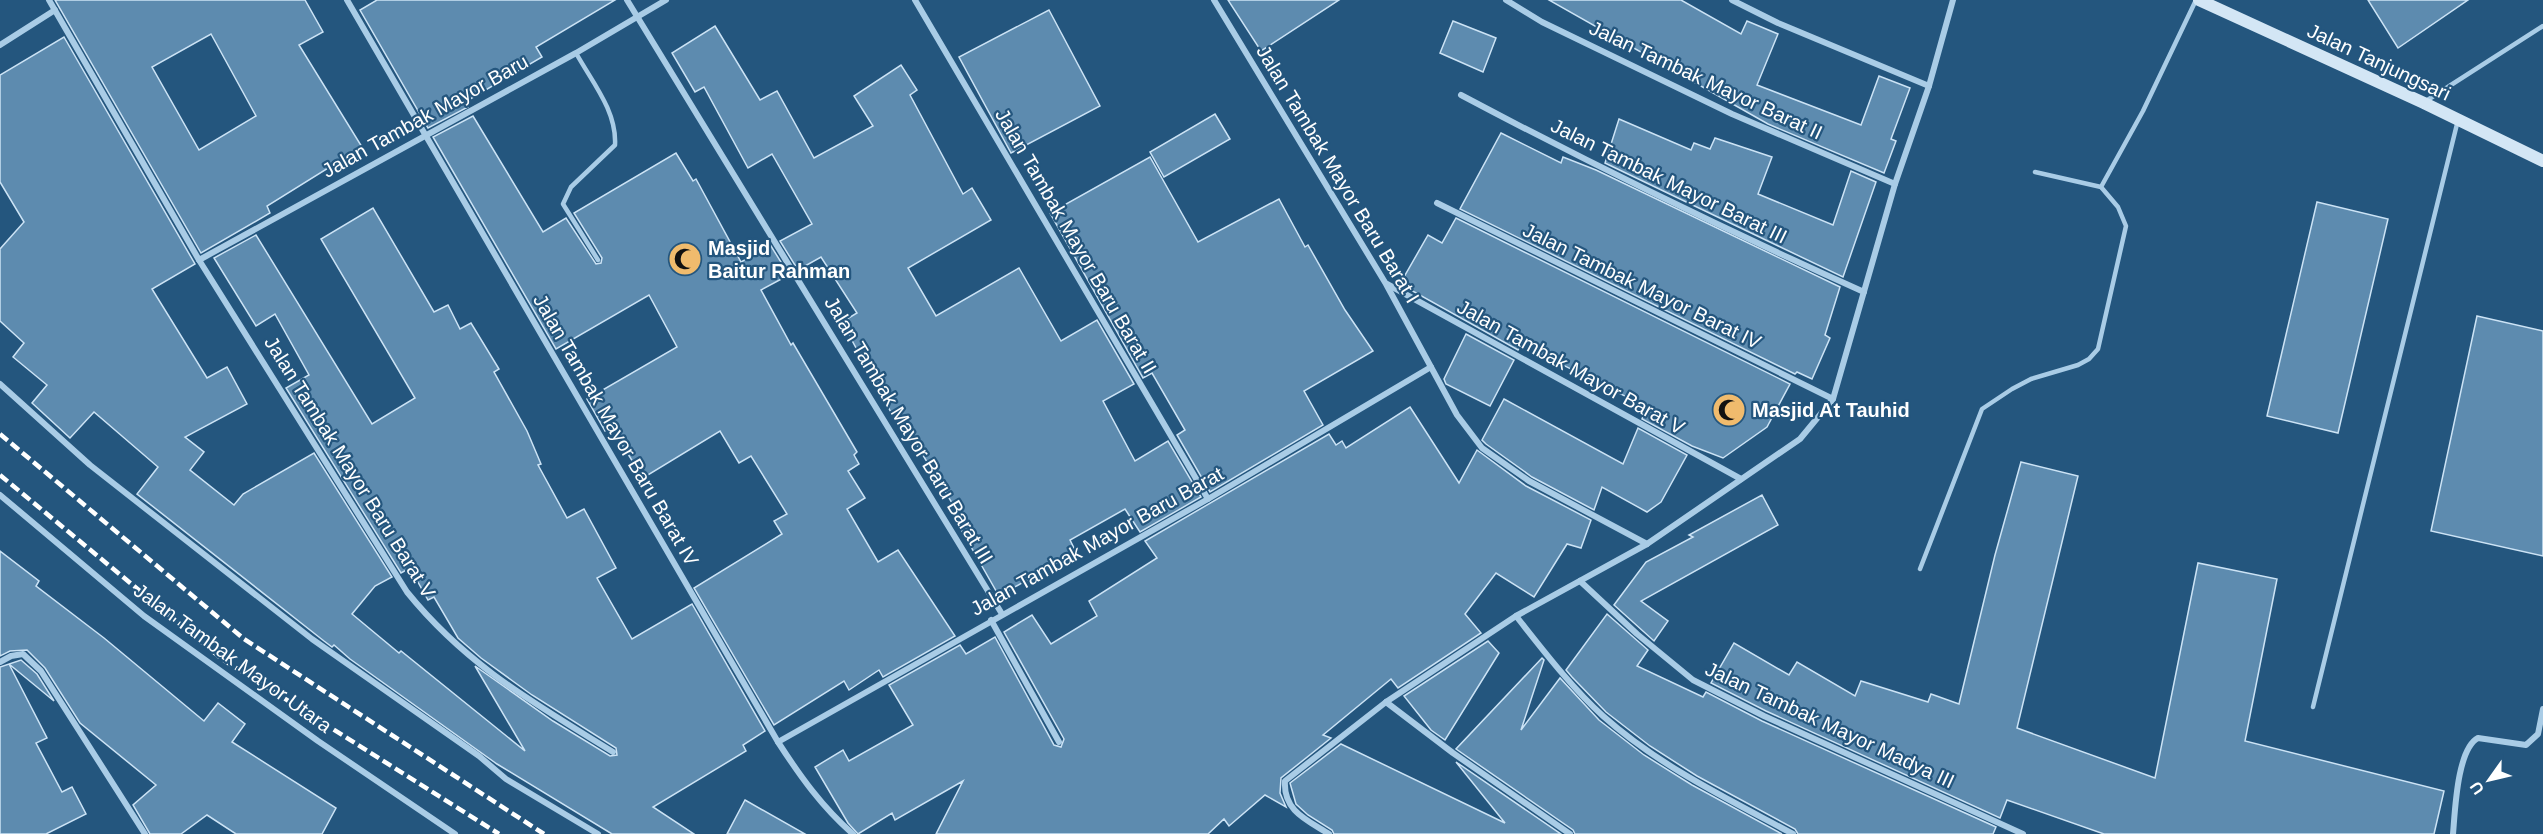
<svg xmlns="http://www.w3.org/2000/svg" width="2543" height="834" font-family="Arial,sans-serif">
<rect width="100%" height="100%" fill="#24567e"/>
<g fill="#5d8baf" stroke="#cce3f5" stroke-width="1.5" fill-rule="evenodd">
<path d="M55,0H305L323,32L299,45L362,147L267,206L270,213L201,253ZM211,34L256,116L199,150L152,67Z"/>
<path d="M377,0H615L536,47L542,57L465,102L468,107L428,128L360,10Z"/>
<path d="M1228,0H1339L1261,51Z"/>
<path d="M1549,0H1681L1741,34L1747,21L1778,34L1757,85L1861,125L1879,76L1910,88L1891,139L1896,141L1884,173L1768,124Z"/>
<path d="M2368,0H2468L2398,48Z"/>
<path d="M1049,10L1100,106L1011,153L959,57Z"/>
<path d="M1453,21L1496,38L1483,72L1440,53Z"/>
<path d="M715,26L760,100L777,91L814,158L873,126L854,96L901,65L917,90L910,95L963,194L972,188L991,220L908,268L936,316L1019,268L1061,341L1097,320L1134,384L1103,401L1135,461L1168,441L1201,497L1140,532L1125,509L1070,540L1076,552L999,596L958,524L963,521L904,424L899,427L842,322L857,313L821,257L798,270L780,241L812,224L772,154L748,168L704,87L695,92L672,53Z"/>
<path d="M64,37L195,264L152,289L207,378L227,367L247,404L185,437L204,452L190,470L234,505L243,494L314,453L392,577L375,586L352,614L399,653L401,651L525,751L475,666L553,721L610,756L617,755L616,748L532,695L481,658L458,638L434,597L428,600L410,568L401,573L286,388L309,375L275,314L256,326L214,258L256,235L372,424L415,398L321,239L373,208L434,312L448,305L460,329L471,323L499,369L494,372L527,431L541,464L538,465L567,518L584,509L616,568L597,578L632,639L692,604L765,731L743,745L746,751L653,807L694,834H612L497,764L350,659L334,645L332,647L324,641L137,494L158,467L94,412L70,438L32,403L47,385L13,357L24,343L0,321V249L24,222L0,182V75Z"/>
<path d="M1215,114L1230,139L1164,177L1150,152Z"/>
<path d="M473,116L543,232L566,218L596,264L601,263L602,258L574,213L676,153L693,181L696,179L741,262L771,246L789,275L761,290L791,345L793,343L857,452L854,455L859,464L848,471L865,498L847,509L878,562L898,550L955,636L883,677L879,670L849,690L844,681L774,725L694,588L782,534L774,521L787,514L751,456L739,463L720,431L643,478L611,427L605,431L587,399L677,347L649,295L556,349L433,137Z"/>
<path d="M1619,119L1691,150L1694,143L1710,149L1715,138L1772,157L1758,194L1833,225L1851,171L1876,182L1843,277L1605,163Z"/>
<path d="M1501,133L1561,163L1563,157L1596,170L1840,287L1825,335L1830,338L1812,379L1797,372L1795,374L1460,209Z"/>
<path d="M1150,157L1198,242L1279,199L1305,247L1308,245L1345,310L1373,351L1304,391L1323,425L1210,492L1177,435L1185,430L1152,373L1143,378L1050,213Z"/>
<path d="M2317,202L2388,219L2338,433L2267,416Z"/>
<path d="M1456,218L1790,384L1767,427L1723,458L1692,446L1642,419L1647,407L1521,344L1518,350L1400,284L1428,235L1442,243Z"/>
<path d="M2477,316L2543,331V556L2431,531Z"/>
<path d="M1466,334L1514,360L1490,406L1446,384L1444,379Z"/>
<path d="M1504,399L1623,464L1638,428L1687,455L1661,502L1647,512L1602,487L1594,510L1532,477L1486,444L1482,440Z"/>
<path d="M1410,407L1459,483L1477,450L1526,486L1591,520L1581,548L1567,544L1534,597L1496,573L1465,614L1481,633L1398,688L1391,679L1323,735L1331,738L1281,778L1280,793L1286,807L1265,795L1229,826L1224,819L1208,834H936L963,781L895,820L892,813L858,834L848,823L815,767L843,750L849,761L913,725L889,685L960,645L966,654L995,637L1054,745L1061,747L1064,739L1004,632L1032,615L1051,644L1097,616L1089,601L1157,558L1145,541L1329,434L1336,445L1342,441L1346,448Z"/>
<path d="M2021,462L2078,476L2017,728L2155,778L2198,563L2277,579L2245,741L2444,791L2434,834H2104L2007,800L2000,818L1766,711L1711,683L1734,643L1789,675L1797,662L1855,696L1861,681L1928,702L1931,694L1959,704L1995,555Z"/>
<path d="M1762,495L1778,525L1641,601L1668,621L1654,641L1614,605L1646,562L1693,537L1689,535Z"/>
<path d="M0,551L39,581L36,586L104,638L204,721L218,703L245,724L232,742L336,808L322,834H236L207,815L181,834H150L133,805L156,785L80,723L45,668L27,650L10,651L0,656Z"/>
<path d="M1607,614L1648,650L1637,666L1703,697L1706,692L1762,721L1996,827L1993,834H1798L1795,829L1697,776L1650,746L1606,712L1572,677L1566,670Z"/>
<path d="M1488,641L1499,653L1445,740L1431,730L1404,696Z"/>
<path d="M1542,658L1544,660L1521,730L1560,678L1599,720L1644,755L1692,785L1782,834H1575L1573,830L1456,749Z"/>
<path d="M21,660L37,674L54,701L9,664L47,738L36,743L62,792L72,787L86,814L46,834H0V667Z"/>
<path d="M1341,744L1505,823L1456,762L1561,834H1334L1332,830L1308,815L1296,804L1290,783Z"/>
<path d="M745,800L805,834H727Z"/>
</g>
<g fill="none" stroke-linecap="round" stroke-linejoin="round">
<g stroke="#a9cce6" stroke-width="4.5">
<path d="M576,53C592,82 617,111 615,145L571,187L563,204L598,260"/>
<path d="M2426,101L2543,26"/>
<path d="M2035,172L2101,187L2143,111L2196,0"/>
<path d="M1920,569L1982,409L2012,389L2031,379L2078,365L2089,359L2098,349L2126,226L2118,207L2101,187"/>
<path d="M2313,707L2458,120"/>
</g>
<g stroke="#a9cce6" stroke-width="6">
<path d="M49,0L199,260L407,592C467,666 534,703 613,752"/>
<path d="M347,0L778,742C800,776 822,807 853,834"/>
<path d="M627,0L1002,614"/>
<path d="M915,0L1208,499"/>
<path d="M1214,0L1386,284L1457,415L1482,448L1529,481L1647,544"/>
<path d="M1506,0L1542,22L1732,114L1895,184"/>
<path d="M1732,0L1778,23L1929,86"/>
<path d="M0,45L55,10"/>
<path d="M1461,95C1593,165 1728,231 1864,292"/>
<path d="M1437,203L1833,399"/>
<path d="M199,260L576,53L666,0"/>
<path d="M1387,284L1741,479"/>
<path d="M0,384L90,465L312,639L479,756L506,779L598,834"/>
<path d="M0,495L144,616L318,741L455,834"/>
<path d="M1580,581L1637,634L1693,680L1764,716L2023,834"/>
<path d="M1516,616C1543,650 1571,687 1603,716C1659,766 1728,799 1793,834"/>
<path d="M991,620L1059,742"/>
<path d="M0,662L11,656L23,654L41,671L145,834"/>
<path d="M1386,702L1453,753L1570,834"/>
<path d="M778,742L1208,499L1431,367"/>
<path d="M1329,834C1307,820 1283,811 1285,781L1386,702L1516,616L1647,544L1800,439L1833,399L1895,184L1929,86L1953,0"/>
<path d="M2453,834C2455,812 2457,749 2478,738L2526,745L2538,734L2543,709"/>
</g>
<path stroke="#d3e6f5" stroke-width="12" d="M2199,0L2424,103L2543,161"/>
<g stroke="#fff" stroke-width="4.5" stroke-dasharray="10 4.5" stroke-linecap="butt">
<path d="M0,434L244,639L544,834"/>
<path d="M0,475L222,659L499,834"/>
</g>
</g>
<defs>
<symbol id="mosque-disc" viewBox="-11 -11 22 22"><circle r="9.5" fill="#f0bb6d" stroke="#24567e"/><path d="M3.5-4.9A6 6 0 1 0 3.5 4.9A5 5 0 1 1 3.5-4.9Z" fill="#111"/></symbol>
</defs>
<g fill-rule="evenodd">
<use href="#mosque-disc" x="666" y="240" width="38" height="38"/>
<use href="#mosque-disc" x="1710" y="391" width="38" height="38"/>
</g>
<g text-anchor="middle" stroke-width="4.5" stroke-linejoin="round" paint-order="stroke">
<g font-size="20" fill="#fff" stroke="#24567e">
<text transform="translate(2379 62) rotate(25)" y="7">Jalan Tanjungsari</text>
<text transform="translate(1706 80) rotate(25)" y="7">Jalan Tambak Mayor Barat II</text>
<text transform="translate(425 116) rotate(-29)" y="7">Jalan Tambak Mayor Baru</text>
<text transform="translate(1338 174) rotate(59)" y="7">Jalan Tambak Mayor Baru Barat I</text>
<text transform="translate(1669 181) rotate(26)" y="7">Jalan Tambak Mayor Barat III</text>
<text transform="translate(1076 241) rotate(60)" y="7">Jalan Tambak Mayor Baru Barat II</text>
<text transform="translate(1642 286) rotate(26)" y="7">Jalan Tambak Mayor Barat IV</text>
<text transform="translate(1571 367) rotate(29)" y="7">Jalan Tambak Mayor Barat V</text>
<text transform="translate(616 430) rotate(60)" y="7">Jalan Tambak Mayor Baru Barat IV</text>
<text transform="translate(909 430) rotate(59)" y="7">Jalan Tambak Mayor Baru Barat III</text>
<text transform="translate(350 467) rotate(58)" y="7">Jalan Tambak Mayor Baru Barat V</text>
<text transform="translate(1097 541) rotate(-29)" y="7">Jalan Tambak Mayor Baru Barat</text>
<text transform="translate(233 658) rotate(36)" y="7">Jalan Tambak Mayor Utara</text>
<text transform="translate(1830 725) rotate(25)" y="7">Jalan Tambak Mayor Madya III</text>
</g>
<g font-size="20" font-weight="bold" fill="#fff" stroke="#24567e" text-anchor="start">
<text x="708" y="255">Masjid<tspan x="708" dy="23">Baitur Rahman</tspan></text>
<text x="1752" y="417">Masjid At Tauhid</text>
</g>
</g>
<g transform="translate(2489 780) rotate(236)" stroke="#24567e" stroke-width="4.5" paint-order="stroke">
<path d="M0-4.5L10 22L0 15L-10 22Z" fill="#ffffff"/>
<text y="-9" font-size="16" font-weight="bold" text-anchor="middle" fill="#ffffff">U</text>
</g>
</svg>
